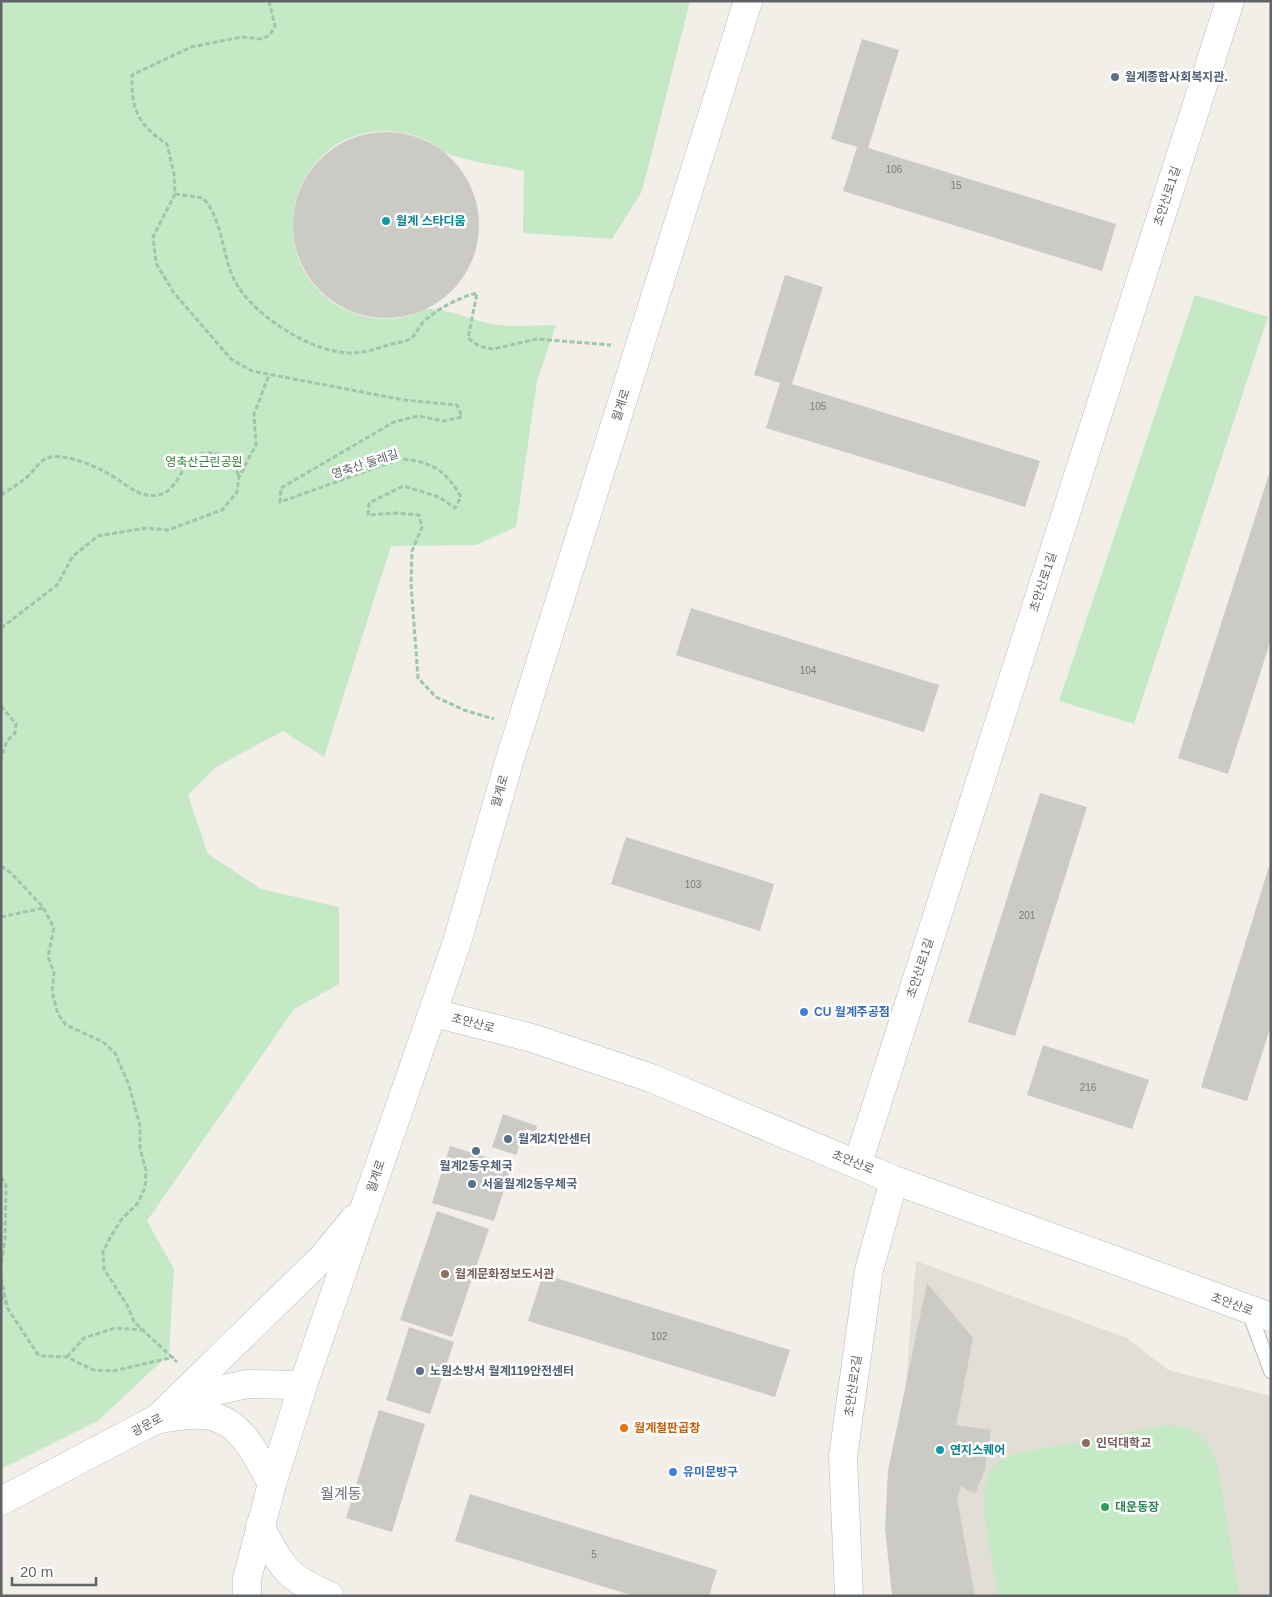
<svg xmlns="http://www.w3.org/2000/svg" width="1272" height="1597" font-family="Helvetica,'Noto Sans KR',sans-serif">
<rect width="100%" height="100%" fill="#f1efe8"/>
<path fill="#e1ded6" d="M916,1261L1127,1338L1168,1370L1271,1396V1596H898L897,1491Z"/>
<g fill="#c5e8c5">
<path d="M1,1H690L642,191L612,239L523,233L524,171C502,166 465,161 446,153C438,150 432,142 424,139C408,132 388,130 372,132C287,144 264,258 335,304C355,317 385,323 408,316C414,314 422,309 429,309C451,309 477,323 499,325C518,327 537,325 556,325L537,381L516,527L476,545L391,546L324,757L283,731L216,767L188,795L208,854L261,889L339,907V984L294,1009L147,1221L174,1269L169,1354L99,1420L1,1469Z"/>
<path d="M1195,295L1268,317L1134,724L1059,701Z"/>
<path d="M1169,1425C1198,1427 1206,1438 1217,1463L1239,1596H999C994,1566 976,1499 989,1473C993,1464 1004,1459 1013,1454Z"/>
</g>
<g fill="#cccac5">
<path d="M862,39L899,50L868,148L1116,224L1102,271L843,191L857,147L831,139Z"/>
<circle cx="386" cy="225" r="93"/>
<path d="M785,275L823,287L792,384L1040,461L1025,507L766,428L780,383L754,375Z"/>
<path d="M1271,468V639L1228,774L1178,758Z"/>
<path d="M691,608L939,685L924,732L676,655Z"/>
<path d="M1040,793L1087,807L1015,1036L968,1022Z"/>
<path d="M626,837L774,884L760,931L611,884Z"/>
<path d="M1271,860V1025L1247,1101L1201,1087Z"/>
<path d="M1043,1045L1149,1080L1132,1129L1027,1095Z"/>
<path d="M503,1114L537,1126L535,1132L526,1129L516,1155L492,1147Z"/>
<path d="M450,1146L512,1165L494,1221L432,1203Z"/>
<path d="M437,1211L489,1229L452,1337L400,1320Z"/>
<path d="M543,1274L790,1350L775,1397L528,1321Z"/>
<path d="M927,1283L973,1338L956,1425L991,1430L985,1469L975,1494L961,1486L957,1499L975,1596H892L885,1528L888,1470Z"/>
<path d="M409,1327L454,1342L430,1414L386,1400Z"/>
<path d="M379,1410L425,1424L392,1532L346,1518Z"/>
<path d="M470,1494L717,1570L709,1596H634L455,1541Z"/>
</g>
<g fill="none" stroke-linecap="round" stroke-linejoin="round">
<defs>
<path id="service" d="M1248,1309L1271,1371"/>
<path id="minor" d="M858,1163L1230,1"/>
<g id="tertiary">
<path d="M434,1013L532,1038L651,1078L894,1180L1271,1317"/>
<path d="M1,1501L206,1393L247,1384L303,1385"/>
<path d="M849,1596L843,1457L869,1270L894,1180"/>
</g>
<g id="secondary">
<path d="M156,1420L323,1257L354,1219"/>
<path d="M156,1420C171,1417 187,1414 203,1415C240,1417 257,1456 272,1484"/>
<path d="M260,1526C282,1568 286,1577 330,1596"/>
<path d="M247,1596V1579L272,1484L303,1385L457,942L509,762L748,1"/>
</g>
</defs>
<use href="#service" stroke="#b5b8bc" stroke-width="16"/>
<use href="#minor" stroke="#b5b8bc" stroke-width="29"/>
<use href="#tertiary" stroke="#b5b8bc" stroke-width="29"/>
<use href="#secondary" stroke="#b6babf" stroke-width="29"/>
<g stroke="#9cc7a9" stroke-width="3" stroke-dasharray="5 2.5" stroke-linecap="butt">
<path d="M269,1L275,26L270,35L261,39L242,37L191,47L132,75C131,109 138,125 167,144L174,174L175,194L153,237L156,263L174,293L231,359L252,371L404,400L457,405L462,417L444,421L418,416L394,422L281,488L280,502L400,459C431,461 446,470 461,497L455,508L439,497L403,486L369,503L368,515L396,513L419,515L422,527L412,551L411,584L418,678L436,697L464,710L494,719"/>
<path d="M175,194L203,198C225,222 221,261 239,288C260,319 313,353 351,353C364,353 376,349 388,345C395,343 404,342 410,339C416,335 419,326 424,321C439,308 458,298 477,293L468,338L479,346L493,349L537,339L611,345"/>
<path d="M1,495C10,489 19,484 26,478C33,472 38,463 45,459C60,451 93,465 107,473C123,481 138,499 158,495C187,490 178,436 230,458L239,476"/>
<path d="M1,628L57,585L73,556L98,536L146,528L168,530L222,510L237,492L239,477L256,445L254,414L269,375"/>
<path d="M1,706L16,724L15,733L7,741L1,758"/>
<path d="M1,866L11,873L43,907L54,928L48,956L54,973L52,992L58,1014L66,1025L103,1042L115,1053L129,1085L140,1126V1148L146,1170L145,1188L137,1204L121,1220L110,1238L103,1252L104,1269L127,1305L134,1322L177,1362"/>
<path d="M1,917L43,908"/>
<path d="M1,1177L6,1185L5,1240L1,1264"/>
<path d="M1,1278L8,1309L39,1356L67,1357L93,1370L113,1371L174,1357"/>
<path d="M1,1295L6,1304"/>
<path d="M67,1357L84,1338L115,1328L144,1330"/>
</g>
<use href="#service" stroke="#fff" stroke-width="14"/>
<use href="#minor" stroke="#fff" stroke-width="28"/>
<use href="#tertiary" stroke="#fff" stroke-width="28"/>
<use href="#secondary" stroke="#fff" stroke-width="28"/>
</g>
<g fill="#5c6f8a" stroke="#fff" stroke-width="2">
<circle cx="1115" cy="77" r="5"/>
<circle cx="508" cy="1139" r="5"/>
<circle cx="476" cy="1151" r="5"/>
<circle cx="472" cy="1184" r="5"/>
<circle cx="420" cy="1371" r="5"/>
</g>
<g fill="#0f9aa8" stroke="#fff" stroke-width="2">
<circle cx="386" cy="221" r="5"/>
<circle cx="940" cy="1450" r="5"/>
</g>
<g fill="#3f7fe0" stroke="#fff" stroke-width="2">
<circle cx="804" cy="1012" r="5"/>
<circle cx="673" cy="1472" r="5"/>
</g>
<g fill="#8d6e63" stroke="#fff" stroke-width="2">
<circle cx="445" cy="1274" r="5"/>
<circle cx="1086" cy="1443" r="5"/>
</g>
<circle fill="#e8710a" stroke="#fff" stroke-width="2" cx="624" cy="1428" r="5"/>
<circle fill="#2e9e5b" stroke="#fff" stroke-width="2" cx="1105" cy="1507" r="5"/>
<g text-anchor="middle" stroke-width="5" stroke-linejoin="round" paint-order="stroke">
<g font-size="10" fill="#7a7d7f">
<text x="894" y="173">106</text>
<text x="956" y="189">15</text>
<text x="818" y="410">105</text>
<text x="808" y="674">104</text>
<text x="693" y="888">103</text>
<text x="1027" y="919">201</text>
<text x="1088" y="1091">216</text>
<text x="659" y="1340">102</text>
<text x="594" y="1558">5</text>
</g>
<g font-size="12" font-weight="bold" fill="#4e5e75" stroke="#fff" text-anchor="start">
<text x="1125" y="81">월계종합사회복지관.</text>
<text x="518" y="1143">월계2치안센터</text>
<text x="476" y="1170" text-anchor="middle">월계2동우체국</text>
<text x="482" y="1188">서울월계2동우체국</text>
<text x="430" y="1375">노원소방서 월계119안전센터</text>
</g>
<g font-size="12" fill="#5f6368" stroke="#fff">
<text transform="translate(1167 196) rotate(-72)" y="4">초안산로1길</text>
<text transform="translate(621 405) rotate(-72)" y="4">월계로</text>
<text transform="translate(365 464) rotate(-18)" y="4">영축산 둘레길</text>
<text transform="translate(1043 582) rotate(-72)" y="4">초안산로1길</text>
<text transform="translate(500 791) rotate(-74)" y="4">월계로</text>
<text transform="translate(920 968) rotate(-72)" y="4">초안산로1길</text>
<text transform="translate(473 1023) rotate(15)" y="4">초안산로</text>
<text transform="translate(853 1162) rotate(22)" y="4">초안산로</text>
<text transform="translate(376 1176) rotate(-71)" y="4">월계로</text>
<text transform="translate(1232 1304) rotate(20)" y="4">초안산로</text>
<text transform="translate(853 1386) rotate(-82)" y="4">초안산로2길</text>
<text transform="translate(147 1425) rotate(-28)" y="4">광운로</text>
</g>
<g font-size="12" font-weight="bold" fill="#0d838f" stroke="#fff" text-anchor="start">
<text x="396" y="225">월계 스타디움</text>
<text x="950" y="1454">연지스퀘어</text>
</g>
<g font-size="12" fill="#348238" stroke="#fff">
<text x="204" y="466">영축산근린공원</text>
</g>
<g font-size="12" font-weight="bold" fill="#366cbe" stroke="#fff" text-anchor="start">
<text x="814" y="1016">CU 월계주공점</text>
<text x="683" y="1476">유미문방구</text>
</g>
<g font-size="12" font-weight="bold" fill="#785e54" stroke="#fff" text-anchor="start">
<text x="455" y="1278">월계문화정보도서관</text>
<text x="1096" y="1447">인덕대학교</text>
</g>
<g font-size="12" font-weight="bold" fill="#c56008" stroke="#fff" text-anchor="start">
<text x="634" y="1432">월계철판곱창</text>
</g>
<g font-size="12" font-weight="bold" fill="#27864d" stroke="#fff" text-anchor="start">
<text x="1115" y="1511">대운동장</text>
</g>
<g font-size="15" fill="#70757a" stroke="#fff">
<text x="341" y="1499">월계동</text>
</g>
</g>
<rect width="1272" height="1597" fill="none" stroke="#5f6368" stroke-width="5"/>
<path d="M12 1577v8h84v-8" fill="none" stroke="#5f6368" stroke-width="2.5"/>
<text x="20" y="1577" font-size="15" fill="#5f6368" stroke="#ffffff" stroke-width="4" paint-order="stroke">20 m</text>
</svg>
